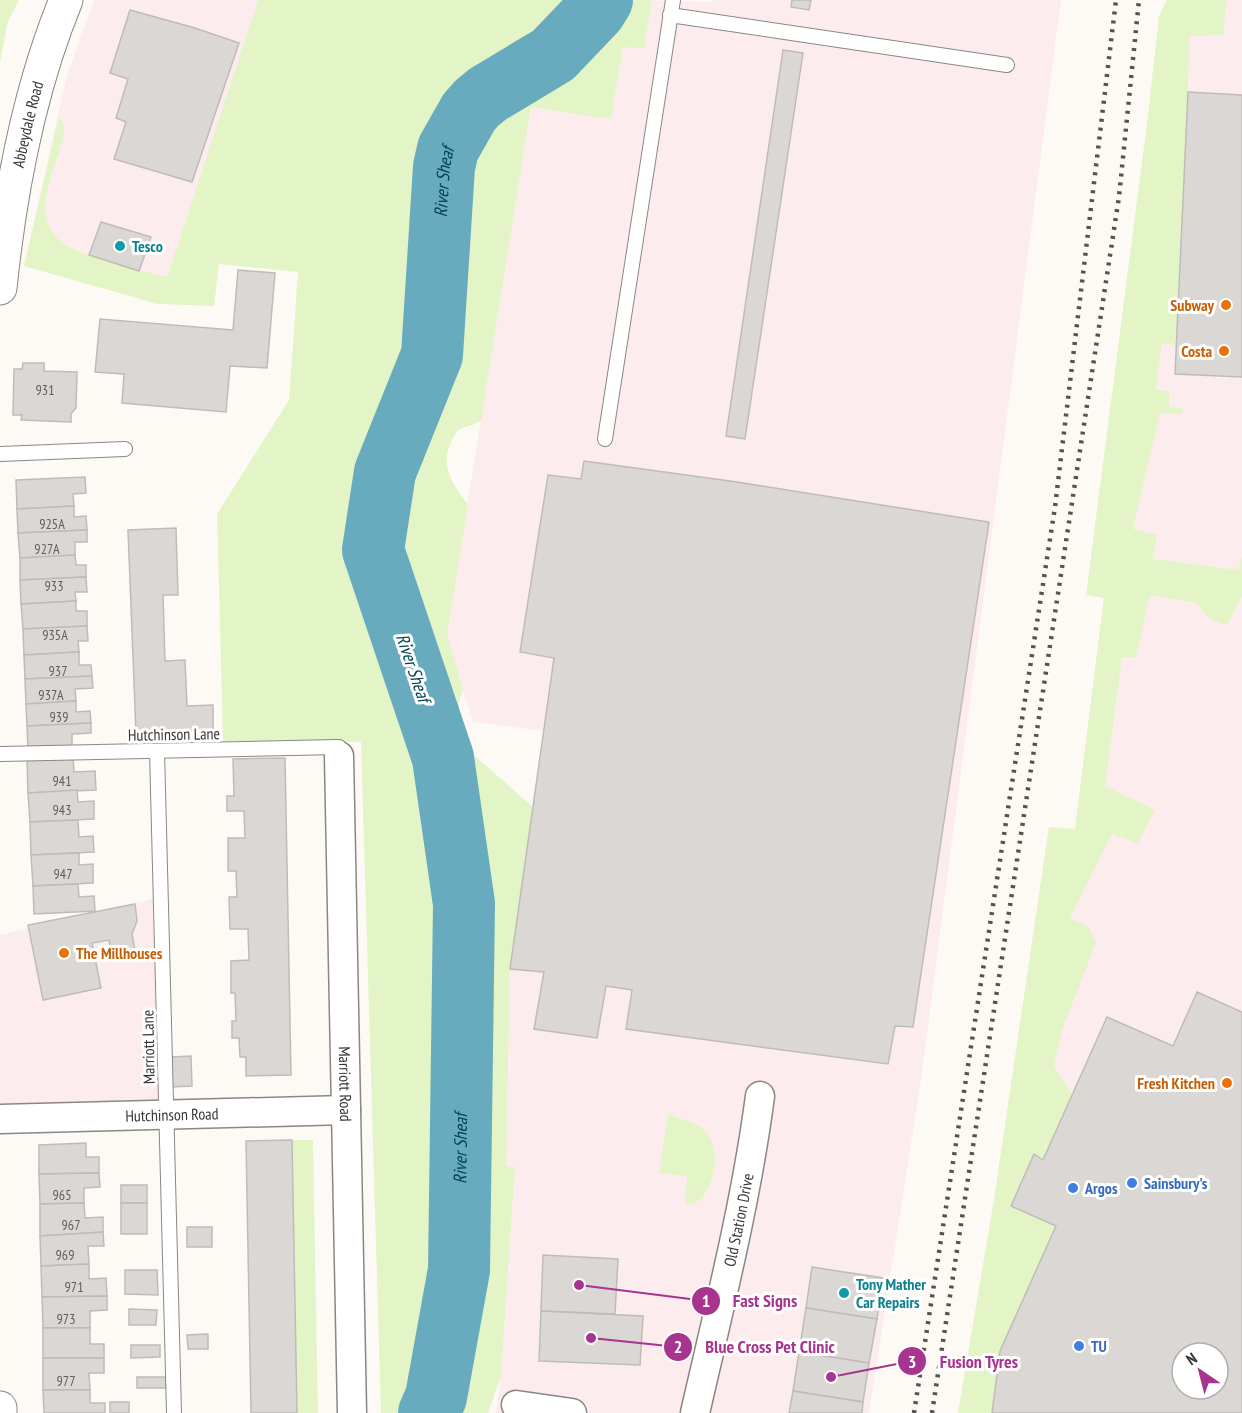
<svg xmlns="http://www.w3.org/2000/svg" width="1242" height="1413" font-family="'PT Sans Narrow',sans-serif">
<rect width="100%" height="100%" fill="#fdfaf6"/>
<g fill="#fdeced" fill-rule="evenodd">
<path d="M94,0H258L158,304L24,266L67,75Z"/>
<path d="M652,0L712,2L713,0H1061L921,1080L869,1413H496L501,1377L515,1167H505L510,969L544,731L473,722L446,638L531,106L623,46L644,49Z"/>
<path d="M1194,0H1242V1413H958L994,1200L1049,827L1075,829L1104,598L1086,595L1168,179ZM1182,1353H1218V1389H1182Z"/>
<path d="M161,897L166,1114L0,1119V935Z"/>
</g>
<g fill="#e3f5c7">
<path d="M0,0H19L8,21L0,62Z"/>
<path d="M258,0H652L644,49L623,47L611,119L531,107L481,421L458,430C437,462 448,477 468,505L447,634L463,689L453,727L466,748L534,808L510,969L506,1166L515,1167L501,1377L488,1413H381L361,742L223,741L217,514L289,400L298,272L219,264L214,306L158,304L24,266L59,117L64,124V133C60,156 48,178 46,200C44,214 48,229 58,239C79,258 138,270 167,277Z"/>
<path d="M1167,0H1227L1223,35L1189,36L1188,92L1176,345L1162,343L1156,390L1169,391V407L1183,408L1182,414L1160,413L1133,529L1157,535L1153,559L1238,570L1242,556V596L1227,625L1208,618L1197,603L1150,595L1136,657H1122L1105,786L1155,810L1138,843L1112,834L1070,918L1089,927L1096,943L1062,1030L1054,1066L1072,1094L1043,1160L1034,1154L1011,1206L1056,1226L1000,1351L992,1413H958L994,1200L1049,827L1075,829L1104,598L1086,595L1148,115L1159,16Z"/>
<path d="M668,1114C680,1119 697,1122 706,1132C721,1149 716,1187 698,1201C694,1204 690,1204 685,1205L687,1176L659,1173Z"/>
<path d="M292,1140H313L318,1413H297Z"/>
</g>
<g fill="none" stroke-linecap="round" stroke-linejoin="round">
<path stroke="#69abbe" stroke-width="62" id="s1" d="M429,1413L436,1397L459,1270L464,904L443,758L373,550L385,472L432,355L444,167L448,149L469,112L477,103L488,94L553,55L595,11L602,0"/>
</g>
<g fill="#dbd7d4" stroke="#bfbcb8" stroke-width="1.5" fill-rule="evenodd">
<path d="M792,0H811L809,10L791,7Z"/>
<path d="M130,10L195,28L239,43L192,182L114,159L126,122L116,118L128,79L110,73Z"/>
<path d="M783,50L803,53L745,439L726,436Z"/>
<path d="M1188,92L1242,95V377L1175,374Z"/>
<path d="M101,222L151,237L139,271L89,255Z"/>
<path d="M238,270L275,273L267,368L230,366L226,412L122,403L124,374L95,372L100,319L233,330Z"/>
<path d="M23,363H44V371L77,372L76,408L71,414V422L21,420L22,415H13L14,369H22Z"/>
<path d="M584,461L730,481L989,522L913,1027L895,1026L888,1064L626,1029L632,990L606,986L597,1038L534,1029L544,972L510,969L554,658L520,652L548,475L581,479Z"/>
<path d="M85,477L86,493L73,494L74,506L17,509L16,480Z"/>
<path d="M74,506V517L86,516L87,530L18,533L17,509Z"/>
<path d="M176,528L178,595H163L165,661L185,660L187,706L213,705V730L136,733L128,530Z"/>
<path d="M87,530V542H75V555L20,558L18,533Z"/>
<path d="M75,555L76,565H86V577L20,580V558Z"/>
<path d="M86,577L87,592H75L76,601L21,604L20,580Z"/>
<path d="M76,601V611H87V626L23,629L21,604Z"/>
<path d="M87,626L88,641H78L79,652L24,655L23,629Z"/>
<path d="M79,652V665H91L92,676L25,679L24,655Z"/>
<path d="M92,676L93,688L75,689L76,701L26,704L25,679Z"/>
<path d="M76,701V712L90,711L91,723L27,726L26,704Z"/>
<path d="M91,723V733L72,734V747L28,749L27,726Z"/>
<path d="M73,757L74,772L95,771L96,790L28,793L27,759Z"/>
<path d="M285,758L291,1075L246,1076V1057H240L239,1038H232V1021H236L235,993H231V961L249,960L248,929H230L229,897H237L236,871H228V838H245L244,811H227V796H234L233,759Z"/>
<path d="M77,790L78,802L94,801V819L30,822L28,793Z"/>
<path d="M78,820L79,837L93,836L94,852L31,855L30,822Z"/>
<path d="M79,853V865L93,864V883L33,886L31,855Z"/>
<path d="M78,884L79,897L94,896L95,911L34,914L33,886Z"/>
<path d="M135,904L137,921L132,934L135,951L112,955L109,940L92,943L101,988L43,1000L28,925Z"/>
<path d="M1197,992L1242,1012V1413H992L1000,1351L1056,1226L1011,1206L1034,1154L1043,1160L1107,1017L1173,1046ZM1182,1353H1218V1389H1182Z"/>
<path d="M191,1056L192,1086L171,1087V1057Z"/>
<path d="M292,1140L297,1413H251L246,1141Z"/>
<path d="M86,1143V1157H99V1173L39,1174V1145Z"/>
<path d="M99,1173L100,1187L84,1188V1203L40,1204L39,1174Z"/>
<rect x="121" y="1185" width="26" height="18"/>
<path d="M84,1203L85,1218L103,1217V1232L40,1236V1204Z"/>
<rect x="121" y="1203" width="26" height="31"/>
<rect x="187" y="1227" width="25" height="20"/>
<path d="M103,1232L104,1246H88L89,1264L41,1266L40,1236Z"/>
<path d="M543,1255L618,1259L615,1314L541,1311Z"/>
<path d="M89,1264V1279L106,1278L107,1296L42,1297L41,1266Z"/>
<path d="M812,1267L883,1278L877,1319L806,1308Z"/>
<path d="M125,1270H157L158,1295L125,1294Z"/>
<path d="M107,1296V1310L90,1311V1328H43L42,1297Z"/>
<path d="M806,1308L877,1319L869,1363L799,1352Z"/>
<path d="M129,1309L157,1310L156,1325H129Z"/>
<path d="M541,1311L643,1316L640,1365L539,1361Z"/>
<path d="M43,1328H90V1344H104V1358H43Z"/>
<path d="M208,1334V1349H188L187,1335Z"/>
<path d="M131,1345H160V1357L131,1358Z"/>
<path d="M799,1352L869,1363L863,1402L793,1391Z"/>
<path d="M43,1358H104V1373H89L90,1390H43Z"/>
<rect x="137" y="1377" width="29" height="11"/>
<path d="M43,1390H90V1403H105V1413H44Z"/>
<path d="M793,1391L863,1402L862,1413H789Z"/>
<rect x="110" y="1402" width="19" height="11"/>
</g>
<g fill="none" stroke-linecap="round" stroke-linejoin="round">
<defs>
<g id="lane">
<path d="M670,15L1007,65"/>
<path d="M605,439L673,0"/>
<path d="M0,454L125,449"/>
<path d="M157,751L174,1413"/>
<path d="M0,754L339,747V754"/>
</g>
<g id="street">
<path id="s2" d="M339,756L352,1413"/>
<path id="s3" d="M0,1119L346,1110"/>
<path d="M516,1405L572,1413"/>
<path id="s4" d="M695,1413C719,1308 746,1203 760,1096"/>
</g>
<g id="primary">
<path id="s5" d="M0,288C10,191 29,90 66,0"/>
<path d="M0,1408V1413"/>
</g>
</defs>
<use href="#lane" stroke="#8a8783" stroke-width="16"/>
<use href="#street" stroke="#8a8783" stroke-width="31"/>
<use href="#primary" stroke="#8a8783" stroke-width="35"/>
<use href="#lane" stroke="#fff" stroke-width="14"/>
<use href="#street" stroke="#fff" stroke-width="28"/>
<use href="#primary" stroke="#fff" stroke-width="33"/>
<g stroke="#545350" stroke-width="4.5" stroke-dasharray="3 6" stroke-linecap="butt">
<path d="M914,1413L1055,507L1116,0"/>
<path d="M932,1413L1119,197L1139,0"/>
</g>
</g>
<g fill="#0f9aa8" stroke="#fff" stroke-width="2">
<circle cx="120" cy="246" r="6"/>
<circle cx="844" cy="1293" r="6"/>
</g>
<g fill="#e8710a" stroke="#fff" stroke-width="2">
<circle cx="1226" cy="305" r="6"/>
<circle cx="1224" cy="351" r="6"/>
<circle cx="64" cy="953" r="6"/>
<circle cx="1227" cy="1083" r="6"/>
</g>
<g fill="#3f7fe0" stroke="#fff" stroke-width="2">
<circle cx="1132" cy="1183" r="6"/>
<circle cx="1073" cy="1188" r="6"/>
<circle cx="1079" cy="1346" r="6"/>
</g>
<g text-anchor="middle" stroke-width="6" stroke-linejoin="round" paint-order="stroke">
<g font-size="14" fill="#605e5c">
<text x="45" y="395">931</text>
<text x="52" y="529">925A</text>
<text x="47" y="554">927A</text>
<text x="54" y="591">933</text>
<text x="55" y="640">935A</text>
<text x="58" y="676">937</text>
<text x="51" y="700">937A</text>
<text x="59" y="722">939</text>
<text x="62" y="786">941</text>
<text x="62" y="815">943</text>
<text x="63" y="879">947</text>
<text x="62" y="1200">965</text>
<text x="71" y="1230">967</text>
<text x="65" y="1260">969</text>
<text x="74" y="1292">971</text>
<text x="66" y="1324">973</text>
<text x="66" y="1386">977</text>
</g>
<g font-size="16" fill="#373634" stroke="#fff">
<text dy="6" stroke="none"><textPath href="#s5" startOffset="166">Abbeydale Road</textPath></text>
<text transform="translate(174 734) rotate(-1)" y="6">Hutchinson Lane</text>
<text transform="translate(148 1047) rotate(-91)" y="6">Marriott Lane</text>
<text dy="6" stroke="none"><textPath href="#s2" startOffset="328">Marriott Road</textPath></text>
<text dy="6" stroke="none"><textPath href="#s3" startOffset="172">Hutchinson Road</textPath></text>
<text dy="6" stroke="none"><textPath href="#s4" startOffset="198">Old Station Drive</textPath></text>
</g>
<g font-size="16" font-weight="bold" fill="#0d838f" stroke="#fff" text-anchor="start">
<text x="132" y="252">Tesco</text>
<text x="856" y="1290">Tony Mather<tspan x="856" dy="18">Car Repairs</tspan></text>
</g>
<g font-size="16" font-weight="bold" fill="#c56008" stroke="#fff" text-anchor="end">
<text x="1214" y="311">Subway</text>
<text x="1212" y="357">Costa</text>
<text x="76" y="959" text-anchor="start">The Millhouses</text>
<text x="1215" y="1089">Fresh Kitchen</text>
</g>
<g font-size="16" font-weight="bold" fill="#366cbe" stroke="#fff" text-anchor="start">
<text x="1144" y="1189">Sainsbury's</text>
<text x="1085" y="1194">Argos</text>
<text x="1091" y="1352">TU</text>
</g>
<g font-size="18" font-style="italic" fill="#024250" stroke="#fff">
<text dy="6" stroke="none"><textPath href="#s1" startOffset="1258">River Sheaf</textPath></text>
<text transform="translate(413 668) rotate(71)" y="6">River Sheaf</text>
<text dy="6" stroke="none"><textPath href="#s1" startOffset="268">River Sheaf</textPath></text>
</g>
</g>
<path fill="none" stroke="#a7348f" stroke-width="2" d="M579 1285L706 1301M591 1338L678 1347M831 1377L912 1361"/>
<g fill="#a7348f" stroke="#fff" stroke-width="2">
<circle cx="579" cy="1285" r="6"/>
<circle cx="591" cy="1338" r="6"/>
<circle cx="831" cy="1377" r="6"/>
<circle cx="706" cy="1301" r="15"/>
<circle cx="678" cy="1347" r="15"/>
<circle cx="912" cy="1361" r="15"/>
</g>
<g font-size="18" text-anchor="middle" font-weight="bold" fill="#fff">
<text x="706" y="1307">1</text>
<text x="678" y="1353">2</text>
<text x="912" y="1368">3</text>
</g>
<g font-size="18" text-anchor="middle" font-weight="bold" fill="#a7348f" stroke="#fff" stroke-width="6" stroke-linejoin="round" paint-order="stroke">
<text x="765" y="1307">Fast Signs</text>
<text x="770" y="1353">Blue Cross Pet Clinic</text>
<text x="979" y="1368">Fusion Tyres</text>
</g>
<g transform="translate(1200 1371) rotate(325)"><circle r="28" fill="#ffffff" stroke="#afafae" stroke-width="1.5"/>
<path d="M0-4.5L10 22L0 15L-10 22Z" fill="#a7348f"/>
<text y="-9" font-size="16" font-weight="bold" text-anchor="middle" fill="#373634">N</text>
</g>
</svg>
